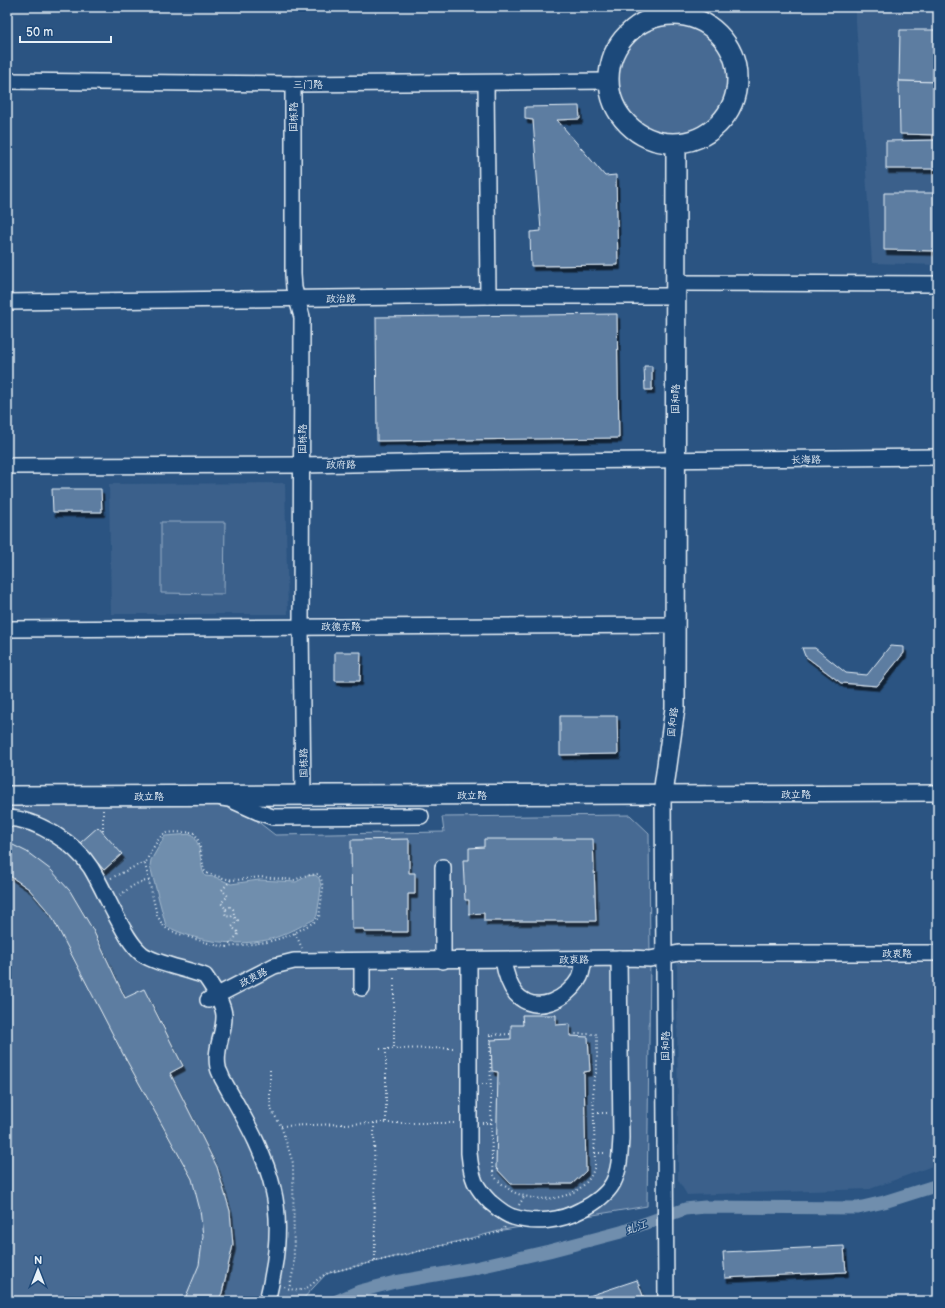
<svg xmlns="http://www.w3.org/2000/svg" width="945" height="1308" font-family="'Balsamiq Sans','LXGW WenKai TC',sans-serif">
<defs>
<filter id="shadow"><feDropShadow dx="2.5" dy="4.5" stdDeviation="0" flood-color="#0009"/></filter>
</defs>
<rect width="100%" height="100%" fill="#2b5482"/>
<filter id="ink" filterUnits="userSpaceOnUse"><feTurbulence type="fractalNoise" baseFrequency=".025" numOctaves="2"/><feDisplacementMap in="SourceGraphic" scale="8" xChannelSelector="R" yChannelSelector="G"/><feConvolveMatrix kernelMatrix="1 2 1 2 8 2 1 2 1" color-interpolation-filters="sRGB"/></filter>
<g filter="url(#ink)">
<g fill="#3a608b">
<path d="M855,7H938V265L872,263Z"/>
<path d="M285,483L288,614H111L109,484Z"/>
<path d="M677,955H938V1164L870,1189L687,1195L678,1180Z"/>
</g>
<g fill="#476b93" stroke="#98aec6">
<circle cx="672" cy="79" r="56"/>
<path d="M161,522H225L224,594L161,593Z"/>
<path d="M7,805H220L252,817L275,835L444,832L442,817L630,815L649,833L650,959L647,1206L503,1230L416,1252L348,1268L326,1274L301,1301H7Z"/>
</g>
<path fill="#708ead" stroke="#a0b6cb" d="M192,834C203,846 198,863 205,876L215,877L231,884L259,880L296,882L307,876L315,875L319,878L321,886L320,896L317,915L315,919C299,927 279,939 261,941C229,946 195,941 166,926L150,866L151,860L165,836Z"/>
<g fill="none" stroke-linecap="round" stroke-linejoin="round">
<path stroke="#708ead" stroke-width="13" d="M337,1301L360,1291L395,1282L475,1268L549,1251L621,1232L685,1209L705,1207L858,1208L884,1202L938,1185"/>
</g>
<g fill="#5d7da1" stroke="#e8f1f8" filter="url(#shadow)">
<path d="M900,30H938V82L899,81Z"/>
<path d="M899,81L938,82V135L900,134Z"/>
<path d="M579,106L580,119L557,120L605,176L616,175L618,265L531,266L530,232L541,231L533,120L525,119V107Z"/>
<path d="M938,140V169H886V141Z"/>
<path d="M884,193H938V251L884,250Z"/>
<path d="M617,314L619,438L377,441L376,317Z"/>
<path d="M644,366H652V390H645Z"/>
<path d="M52,489H101L102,512H53Z"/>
<path d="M890,646L904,647V653L877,686L841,683L805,656L802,648H815L846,673L867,675Z"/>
<path d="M335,652H361L360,681H335Z"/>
<path d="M560,716H617L618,754L560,755Z"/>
<path d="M98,827L122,854L104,870L80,843Z"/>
<path d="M409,839V873H415V894H408V932H364V929H352L351,840Z"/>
<path d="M484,839H593L596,921H484V913L469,914V900H465L463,860H469V848L484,847Z"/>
<path d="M7,842L27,852L51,870L70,891L93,930L125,998L144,989L183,1066L170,1073L217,1167L230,1211L233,1245L222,1293L218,1301H184L199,1265L203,1236L200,1210L192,1179L123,1054L51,915L29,889L7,874Z"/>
<path d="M522,1015H556V1025L570,1024V1036L588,1037L590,1071L584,1072L586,1171L572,1184H511L496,1168L498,1072L492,1071L491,1040L511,1039V1025H523Z"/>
<path d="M844,1246L846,1272L725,1278L723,1252Z"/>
<path d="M637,1280L645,1301H574Z"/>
</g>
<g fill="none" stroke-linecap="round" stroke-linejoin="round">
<defs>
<g id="minor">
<path d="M7,81L293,84L608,81"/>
<path d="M486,83L488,296"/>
<path d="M293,84V274L294,288L302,317L301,627L303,796"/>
<path d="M675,283L938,284"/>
<path d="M7,302L488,296H675"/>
<path d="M7,466L302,465L453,462L938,457"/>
<path d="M7,629L675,625"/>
<path d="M222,798L229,799L258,812L273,817L421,816"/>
<path d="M7,818C37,819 75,843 91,868C100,883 107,899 115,914C122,927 130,944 142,954C156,964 188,969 205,976C212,986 223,1003 224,1015C225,1032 214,1049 218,1067C218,1070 221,1074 222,1078C241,1113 264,1149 273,1189C282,1226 276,1265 267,1301"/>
<path d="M443,867V961"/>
<path d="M469,960V1153C470,1163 471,1173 475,1182C479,1190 484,1196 490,1202C496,1207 505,1215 513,1217C535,1224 561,1221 581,1210C593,1204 606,1196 613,1183C620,1169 620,1153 621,1138L619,958"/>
<path d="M503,960C505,972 508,984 516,994C536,1016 568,999 580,977C582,973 583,965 584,960"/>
<path d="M362,961V988"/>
<path d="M208,1000L274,966L294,961L630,958L650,959L679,953H938"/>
<path d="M666,1301L663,794L938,793"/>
</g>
<g id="major">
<circle cx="673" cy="79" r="64"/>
<path d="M7,796L663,794L675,708L676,144"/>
</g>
</defs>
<use href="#minor" stroke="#e8f1f8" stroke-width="18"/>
<use href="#major" stroke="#e8f1f8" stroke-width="22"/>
<g stroke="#e8f1f8" stroke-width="2" stroke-dasharray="1 3" stroke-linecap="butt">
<path d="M103,810V833"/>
<path d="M190,832L195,833L199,842L204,870L206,873L227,879L237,880L260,877L295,880L303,876L318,874L321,878L323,888L319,917L314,922L291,935L268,942L227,947L211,944L176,933L167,929L162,924L157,915L145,864C148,857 158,837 164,834C171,831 183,833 190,832Z"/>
<path d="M111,878L140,864L145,863"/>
<path d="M120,895C130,888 137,881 149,881"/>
<path d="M226,909L230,907L233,909L234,914L231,917L226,916L225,913L226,909L221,903L228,896L222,890L230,881L231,879"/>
<path d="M295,933L302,948"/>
<path d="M227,947L239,933L232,927L238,920L233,916"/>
<path d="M394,974V1049"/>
<path d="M510,1034L490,1035L492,1166C493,1169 493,1173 494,1175C497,1181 505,1186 510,1190C537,1206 587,1201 595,1165L593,1083L597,1070V1034H575"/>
<path d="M380,1049L455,1048"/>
<path d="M386,1049V1123"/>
<path d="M270,1070V1100L272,1111L281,1126L293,1163L294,1267L289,1289"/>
<path d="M482,1084H490"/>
<path d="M594,1113H609"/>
<path d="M374,1123L375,1261"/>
<path d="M482,1123H491"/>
<path d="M281,1126L374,1123H456"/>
<path d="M595,1153H607"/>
<path d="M519,1205L524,1197"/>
<path d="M284,1287C308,1296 308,1284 326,1274C333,1271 341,1270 348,1268L492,1234L503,1230L505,1227"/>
</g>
<use href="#minor" stroke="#1f4a7a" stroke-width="15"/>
<use href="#major" stroke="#1f4a7a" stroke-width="19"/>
</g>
</g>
<g text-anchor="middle" stroke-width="3" stroke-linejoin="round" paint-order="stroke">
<g font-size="10" fill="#e8f1f8" stroke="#1f4a7a">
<text x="308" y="88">三门路</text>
<text transform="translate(293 117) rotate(-90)" y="4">国栋路</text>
<text transform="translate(341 298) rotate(-1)" y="4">政治路</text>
<text transform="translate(675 399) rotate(-90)" y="4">国和路</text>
<text transform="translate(302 439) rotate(-90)" y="4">国栋路</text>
<text transform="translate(806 459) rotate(-1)" y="4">长海路</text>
<text transform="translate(341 464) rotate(-1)" y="4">政府路</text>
<text x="341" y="630">政德东路</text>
<text transform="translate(672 722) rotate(-83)" y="4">国和路</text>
<text transform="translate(303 763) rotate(-91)" y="4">国栋路</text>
<text x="796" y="798">政立路</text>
<text x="472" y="799">政立路</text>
<text x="149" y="800">政立路</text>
<text x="897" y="957">政衷路</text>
<text transform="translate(574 959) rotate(-1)" y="4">政衷路</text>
<text transform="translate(253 977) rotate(-27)" y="4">政衷路</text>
<text transform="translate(665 1046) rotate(-90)" y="4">国和路</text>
</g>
<g font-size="11" font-style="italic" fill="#d0dde9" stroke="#1f4a7a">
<text transform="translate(636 1227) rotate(-20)" y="4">虬江</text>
</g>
</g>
<rect width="945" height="1308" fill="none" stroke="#1f4a7a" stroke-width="24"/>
<rect x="12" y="12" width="921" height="1284" fill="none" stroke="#e8f1f8" stroke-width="1.5" filter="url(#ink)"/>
<g transform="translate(38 1270)" stroke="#1f4a7a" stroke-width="3" paint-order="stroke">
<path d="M0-3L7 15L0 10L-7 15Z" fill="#e8f1f8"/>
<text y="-6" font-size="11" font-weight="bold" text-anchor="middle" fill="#e8f1f8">N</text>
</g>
<path d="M20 36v6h91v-6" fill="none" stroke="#e8f1f8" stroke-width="2"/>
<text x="26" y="36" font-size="12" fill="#e8f1f8" stroke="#1f4a7a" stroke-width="3" paint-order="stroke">50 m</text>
</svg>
